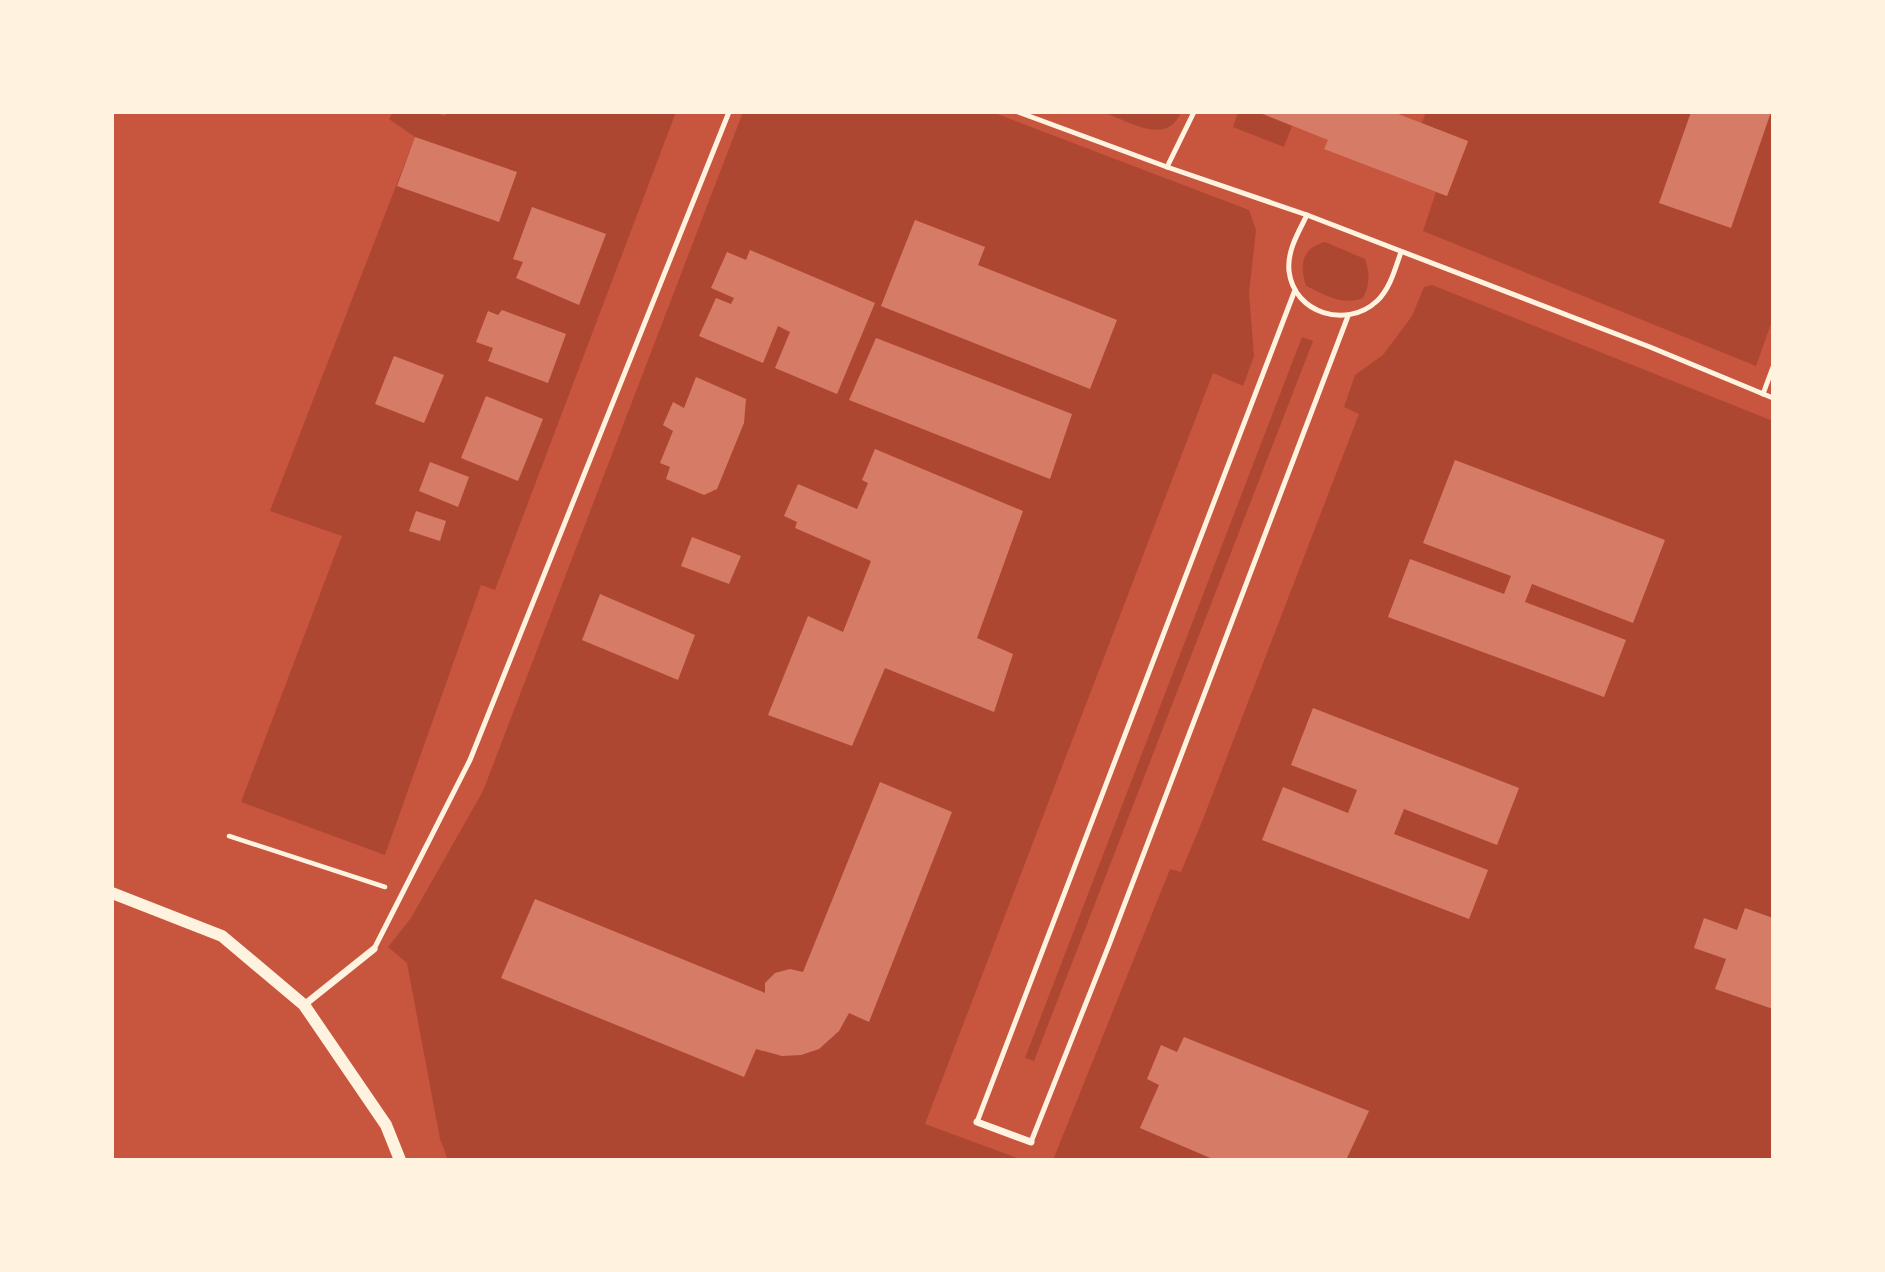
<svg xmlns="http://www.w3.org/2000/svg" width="1885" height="1272" font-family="Quicksand,sans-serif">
<rect width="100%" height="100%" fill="#c8553d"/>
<g fill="#ae4732">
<path d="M393,112H434L445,116L447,112H676L495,590L481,585L385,855L241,802L342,536L270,511L415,137L389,119Z"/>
<path d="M743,112H992L1249,210L1256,230L1249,293L1254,356L1243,386L1213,373L925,1124L1023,1160H448L440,1139L407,963L388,947L411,918L483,791Z"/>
<path d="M1103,112H1181C1167,147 1128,121 1103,112Z"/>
<path d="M1238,112H1257L1292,126L1284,147L1233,127Z"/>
<path d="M1426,112H1773V318L1756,366L1423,231L1436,192L1447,196L1468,142L1422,123Z"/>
<path d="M1325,242L1365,259C1370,274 1370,284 1363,298C1342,306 1326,295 1306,286C1299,264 1302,248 1325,242Z"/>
<path d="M1432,285L1773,421V1160H1053L1170,869L1181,872L1203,819L1359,414L1344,407L1355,375L1383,355L1412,316L1424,287Z"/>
<path d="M1302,337L1313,341L1034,1061L1025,1058Z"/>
</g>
<g fill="#d67c66">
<path d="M1258,112H1393L1468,141L1447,196L1324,149L1328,140Z"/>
<path d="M1691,112H1771L1731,228L1659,203Z"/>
<path d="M415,137L517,172L499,222L397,186Z"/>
<path d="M532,207L606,234L579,305L516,278L523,262L513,259Z"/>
<path d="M915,220L985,247L978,265L1117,320L1090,389L881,306Z"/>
<path d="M750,250L875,303L837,394L775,368L790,332L778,326L763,363L699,336L716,298L731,304L734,298L711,288L727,252L746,260Z"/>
<path d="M502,310L566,334L548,383L488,361L493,348L476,342L488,311L498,315Z"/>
<path d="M876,338L1072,414L1050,479L849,400Z"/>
<path d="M394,356L444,375L424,423L375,404Z"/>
<path d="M696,377L746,399L744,423L717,489L704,495L666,479L670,467L660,463L673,431L663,425L673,402L684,408Z"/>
<path d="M486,396L543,419L518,481L461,458Z"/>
<path d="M875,449L1023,511L977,638L1013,654L994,712L885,668L852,746L768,715L808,616L843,632L871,561L795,528L797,522L784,516L798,484L857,509L868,483L862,480Z"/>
<path d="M1455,460L1665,540L1633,623L1532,584L1525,602L1626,640L1604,697L1388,617L1410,559L1504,594L1511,576L1423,543Z"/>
<path d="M430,462L469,477L458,507L419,491Z"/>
<path d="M416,511L446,521L440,541L409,531Z"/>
<path d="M692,537L741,556L729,584L681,566Z"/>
<path d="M600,594L695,635L678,680L582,640Z"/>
<path d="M1313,708L1519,788L1497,845L1404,809L1394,834L1488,870L1469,919L1262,840L1283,787L1348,813L1357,790L1291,765Z"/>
<path d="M880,782L952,812L869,1022L849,1013L839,1031L819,1049L801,1055L782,1056L756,1049L744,1077L501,978L535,899L765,993V983L775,973L790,969L803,972Z"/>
<path d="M1745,908L1773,918V1009L1715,989L1726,959L1694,948L1704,918L1737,930Z"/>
<path d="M1184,1037L1369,1111L1346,1160H1215L1140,1128L1159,1085L1147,1079L1161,1045L1177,1052Z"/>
</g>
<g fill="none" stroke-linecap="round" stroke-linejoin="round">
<path stroke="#fff3e0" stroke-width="4.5" d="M229,836L385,887"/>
<g stroke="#fff3e0" stroke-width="5">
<path d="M1018,112L1167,167L1307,215L1650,347L1773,398"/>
<path d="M1167,167L1194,112"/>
<path d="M1307,215C1298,233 1287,251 1289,271C1294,314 1347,329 1377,301C1390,289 1395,269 1401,252"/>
<path d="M1763,394L1773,367"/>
<path d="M374,949L470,760L729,112"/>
<path d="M977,1122L1295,290"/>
<path d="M1031,1142L1109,945L1348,316"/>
</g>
<g stroke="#fff3e0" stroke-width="7">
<path d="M304,1005L374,949"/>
<path d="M977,1122L1031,1142"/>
</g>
<path stroke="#fff3e0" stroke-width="12" d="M112,893L222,936L304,1005L386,1125L400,1160"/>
</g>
<rect width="1885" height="1272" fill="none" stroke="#fff3e0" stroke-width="228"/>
</svg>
